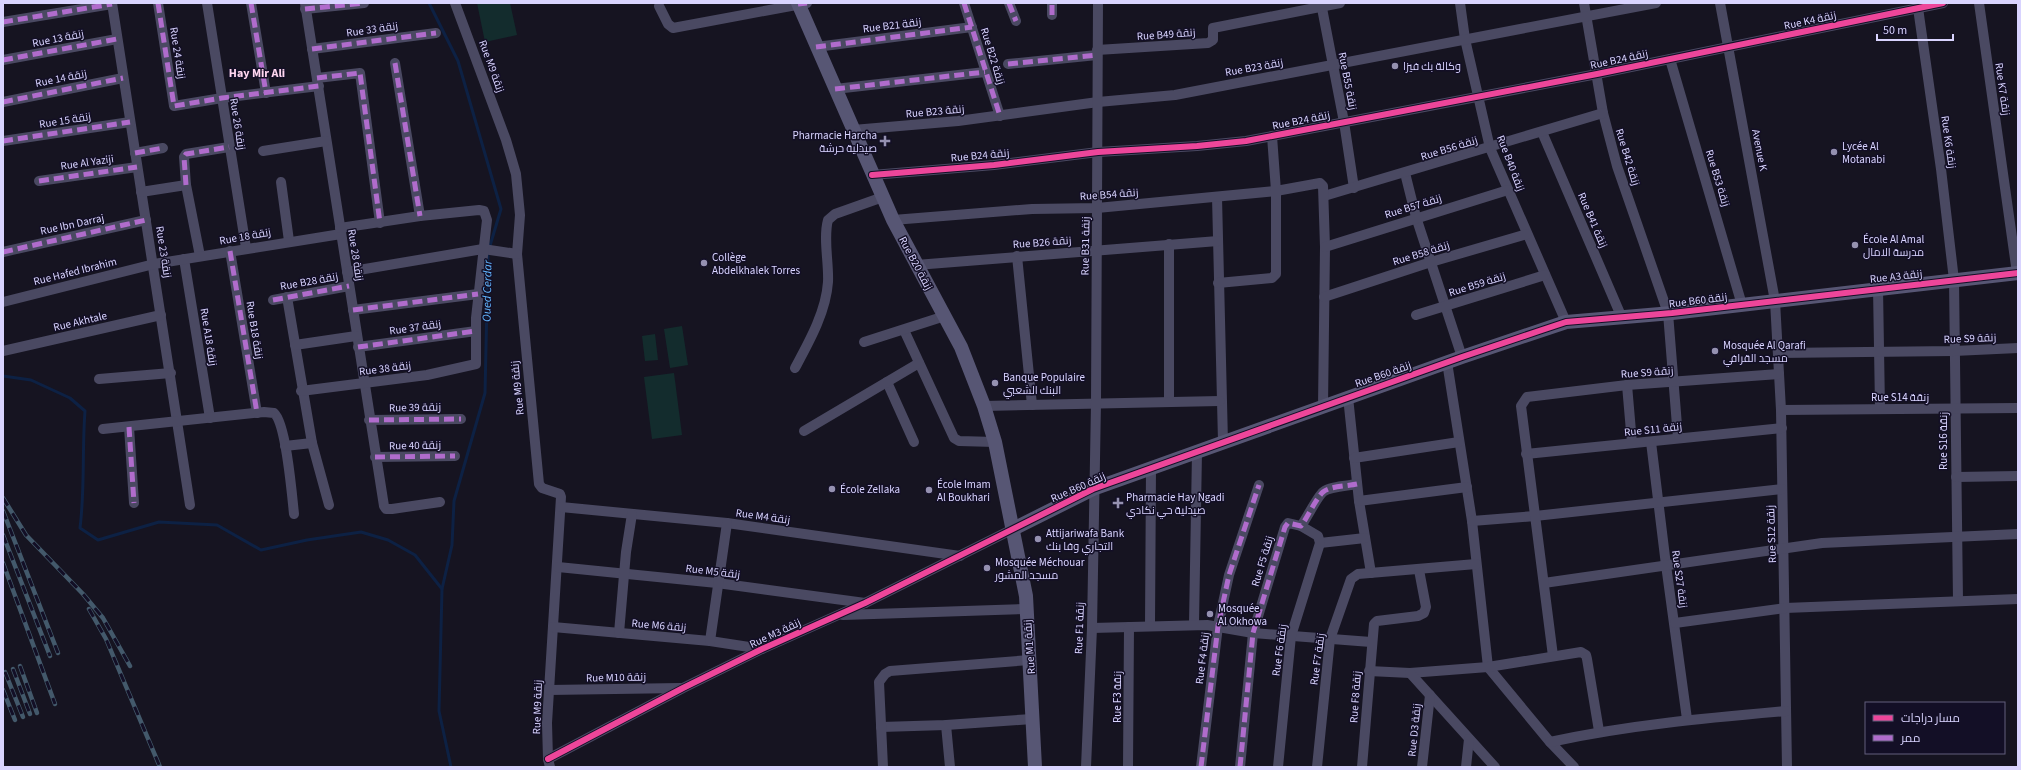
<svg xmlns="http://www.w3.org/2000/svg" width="2021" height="770" font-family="'Source Sans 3',Cairo,sans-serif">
<rect width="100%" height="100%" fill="#161421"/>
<g fill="#132c2d">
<path d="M477,3H510L517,35L485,42Z"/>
<path d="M682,326L688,365L670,368L664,329Z"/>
<path d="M655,334L658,360L645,361L642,336Z"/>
<path d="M674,373L682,435L652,439L644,377Z"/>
</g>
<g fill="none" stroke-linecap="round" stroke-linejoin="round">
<g stroke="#0d2144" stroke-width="3">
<path d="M429,3L458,61L501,209L489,249"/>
<path d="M3,376L31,380L70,398L85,411C82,450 85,489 80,528L98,540L159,522L217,525L261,550L307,540L361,532L388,540L415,555L442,589L439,711L451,767"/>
<path d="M442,589L452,545L454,501L485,393L488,256"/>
</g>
<g stroke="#4a4962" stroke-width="10">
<path d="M112,3L190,505"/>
<path d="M158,3L174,106L222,98L319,86"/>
<path d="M207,3L246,248"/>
<path d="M251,3L266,93"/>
<path d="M305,3L384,506L386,509H392L440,502"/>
<path d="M455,3L506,140L516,174L520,215L517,254L539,484L542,488L560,494L561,497L547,723L548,759L550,767"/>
<path d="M964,3L1000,116"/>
<path d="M1009,3L1016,21"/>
<path d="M1321,3L1344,122L1354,188"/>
<path d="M1460,3L1465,39L1490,148L1566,322"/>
<path d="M1584,3L1603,113L1617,166L1668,313L1678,438"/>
<path d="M1720,3L1775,301L1781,410L1787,767"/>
<path d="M1979,3L2017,273"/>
<path d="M659,6L668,24L673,28L807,3"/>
<path d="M1918,8L1941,169L1954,280L1958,601"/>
<path d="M305,9L364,3"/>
<path d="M1052,15V3"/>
<path d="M3,22L112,4"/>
<path d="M816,47L972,27"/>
<path d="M312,49L436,33"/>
<path d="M1097,50L1208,43L1213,40V28L1340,3"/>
<path d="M1670,59L1742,305"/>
<path d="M3,60L117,39"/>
<path d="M395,63L420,216"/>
<path d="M1008,64L1097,55"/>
<path d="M317,78L360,73L380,223"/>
<path d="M835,89L985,72"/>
<path d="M3,102L123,78"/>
<path d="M853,130L958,121L1098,102L1175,95L1656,3"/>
<path d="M1542,132L1622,318"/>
<path d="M3,141L130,122"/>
<path d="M263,151L326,141"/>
<path d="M135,153L163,148"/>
<path d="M1405,173L1416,217L1462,357"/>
<path d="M872,175L994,165L1098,152L1197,146L1246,141L1597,74L1943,3"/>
<path d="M39,181L137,167"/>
<path d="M281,182L289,241"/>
<path d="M141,192L186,185"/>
<path d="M1324,196L1603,113"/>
<path d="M1217,197L1223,442"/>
<path d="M893,220L1032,209L1097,208L1276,191L1320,183L1323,186L1325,247L1323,407"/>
<path d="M1169,244V402"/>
<path d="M1325,247L1508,190"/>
<path d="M230,251L257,413"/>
<path d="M3,252L146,220"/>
<path d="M200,256L186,185L184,157L186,154L229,147"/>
<path d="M1017,256L1032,405"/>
<path d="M184,259L210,418"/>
<path d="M916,265L1218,241"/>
<path d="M347,272L483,249L517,254"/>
<path d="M1218,283L1272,278L1276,274V191L1272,136"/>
<path d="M1878,288L1880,408"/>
<path d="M287,297L312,443L329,505"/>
<path d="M1324,297L1431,262L1527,234"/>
<path d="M273,300L349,286"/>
<path d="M3,302L154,264L341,234"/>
<path d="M353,310L478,294"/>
<path d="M1416,315L1545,275"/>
<path d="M904,330L954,438L959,441L995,442"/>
<path d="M864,342L945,316"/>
<path d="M295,345L356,336"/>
<path d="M358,347L476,331"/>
<path d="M3,351L161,315"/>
<path d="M1778,353L1954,351L2018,348"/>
<path d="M1447,362L1472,521L1488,667L1550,742L1574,767"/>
<path d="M795,368C809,342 826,312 828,282C829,263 823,238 828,220L835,214L883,197"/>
<path d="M99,379L171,373"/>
<path d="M887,382L914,442"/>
<path d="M1627,385L1632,443"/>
<path d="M301,391L427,375L476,364V318L487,220L484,211L479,210L420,216L340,228"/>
<path d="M1348,397L1359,501L1371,573"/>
<path d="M984,406L1220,401"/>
<path d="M1781,410L2018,408"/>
<path d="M369,420L461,419"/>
<path d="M129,427L134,503"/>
<path d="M103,429L264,412L274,413C286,423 292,495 294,514"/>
<path d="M804,431L919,363"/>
<path d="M1651,442L1666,565L1687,719"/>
<path d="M285,446L312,443"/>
<path d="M1526,454L1782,428"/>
<path d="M375,457L455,456"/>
<path d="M1354,458L1459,442"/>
<path d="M1956,477L2018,476"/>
<path d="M1359,501L1467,487"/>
<path d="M561,507L727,523L960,556"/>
<path d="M1472,521L1535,516L1782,489"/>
<path d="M1320,543L1365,538"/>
<path d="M558,567L717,583L865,603"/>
<path d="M1544,583L1822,543L2018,534"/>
<path d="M843,615L1026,609"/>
<path d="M1675,623L1785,608L2018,599"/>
<path d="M1194,624L1197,452"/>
<path d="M1150,625L1151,468"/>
<path d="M553,627L710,641L762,649"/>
<path d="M1092,628L1207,625L1253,633L1371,642"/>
<path d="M619,633L626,552L632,514"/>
<path d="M710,641L727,523"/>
<path d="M1553,656L1521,406L1527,397L1627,385L1779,374"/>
<path d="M1369,671L1410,673L1488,667L1581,652L1586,655L1587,659L1599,731"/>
<path d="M1410,673L1495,767"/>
<path d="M549,690L681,688"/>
<path d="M946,725L950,767"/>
<path d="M881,727L946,725L1032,719"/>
<path d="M1550,742C1628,725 1707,718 1786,711"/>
<path d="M548,759L683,688L762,649L865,603L1013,529"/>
<path d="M883,767L879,682L885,674L890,671L1030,660"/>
<path d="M1086,767L1092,628L1096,403L1098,3"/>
<path d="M1128,767L1129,627"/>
<path d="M1201,767L1218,626L1229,575L1259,485"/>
<path d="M1240,767L1253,633L1285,527L1288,523L1301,526C1307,518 1317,497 1323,492C1330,486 1348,486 1357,484"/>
<path d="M1278,767L1291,636L1320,543L1318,536L1301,526"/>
<path d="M1317,767L1330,639L1351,579L1358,574L1476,564"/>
<path d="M1362,767L1374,624L1377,621L1418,616L1424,613L1426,607L1419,570"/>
<path d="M1422,767L1430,695"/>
<path d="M1466,767L1469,739"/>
</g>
<g stroke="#575674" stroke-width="14">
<path d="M798,3L893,220L961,347L984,406L995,442L1026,596L1035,767"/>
<path d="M1013,529L1093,489L1462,357L1566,322L1672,313L2018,273"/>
</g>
<defs>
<g id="rail">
<path d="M3,498L26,535L83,594L103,618L130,666"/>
<path d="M3,511L58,653"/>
<path d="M3,535L50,656"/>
<path d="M3,563L55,704"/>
<path d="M89,609L106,639L160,767"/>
<path d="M20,666L37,713"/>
<path d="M13,669L30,714"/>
<path d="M5,672L23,717"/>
<path d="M3,690L15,720"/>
</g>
</defs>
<use href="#rail" stroke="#43596b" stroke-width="4.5"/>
<use href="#rail" stroke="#130f26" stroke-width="3" stroke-dasharray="9" stroke-linecap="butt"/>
<g stroke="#b06ccc" stroke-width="5" stroke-dasharray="10 5" stroke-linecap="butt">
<path d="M158,3L174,106L222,98L319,86"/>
<path d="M251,3L266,93"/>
<path d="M964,3L1000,116"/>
<path d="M1009,3L1016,21"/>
<path d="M798,4L807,3"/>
<path d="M305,9L364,3"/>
<path d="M1052,15V3"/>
<path d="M3,22L112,4"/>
<path d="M816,47L972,27"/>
<path d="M312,49L436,33"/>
<path d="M3,60L117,39"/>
<path d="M395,63L420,216"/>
<path d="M1008,64L1097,55"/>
<path d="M317,78L360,73L380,223"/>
<path d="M835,89L985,72"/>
<path d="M3,102L123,78"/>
<path d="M3,141L130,122"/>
<path d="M135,153L163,148"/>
<path d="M39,181L137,167"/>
<path d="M186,185L184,157L186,154L229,147"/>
<path d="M230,251L257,413"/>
<path d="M3,252L146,220"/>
<path d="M273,300L349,286"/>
<path d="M353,310L478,294"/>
<path d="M358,347L476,331"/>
<path d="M369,420L461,419"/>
<path d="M129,427L134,503"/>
<path d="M375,457L455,456"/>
<path d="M1201,767L1218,626L1229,575L1259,485"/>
<path d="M1240,767L1253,633L1285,527L1288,523L1301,526C1307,518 1317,497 1323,492C1330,486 1348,486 1357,484"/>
</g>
<defs>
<g id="cycleway">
<path d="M872,175L994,165L1098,152L1197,146L1246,141L1597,74L1943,3"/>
<path d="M548,759L683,688L762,649L865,603L1093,489L1462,357L1539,331L1566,322L1672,313L2018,273"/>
</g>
</defs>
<use href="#cycleway" stroke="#130f26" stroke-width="8"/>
<use href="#cycleway" stroke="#ed469a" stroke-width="6"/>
</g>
<g fill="#9591b1" stroke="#130f26" stroke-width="1.5">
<circle cx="1395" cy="66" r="4"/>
<path d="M883 135h4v4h4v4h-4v4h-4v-4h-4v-4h4z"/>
<circle cx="1834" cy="152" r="4"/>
<circle cx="1855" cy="245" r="4"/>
<circle cx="704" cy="263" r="4"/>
<circle cx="1715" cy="351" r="4"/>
<circle cx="995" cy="383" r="4"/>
<circle cx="832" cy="489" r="4"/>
<circle cx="929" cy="490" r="4"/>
<path d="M1116 497h4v4h4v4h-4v4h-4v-4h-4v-4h4z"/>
<circle cx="1038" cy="539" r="4"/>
<circle cx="987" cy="568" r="4"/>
<circle cx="1210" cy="614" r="4"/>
</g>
<g text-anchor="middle" stroke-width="3" stroke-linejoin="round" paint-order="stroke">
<g font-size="11" fill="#d9d4ff" stroke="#130f26">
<text transform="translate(1810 20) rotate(-12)" y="4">Rue K4 زنقة</text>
<text transform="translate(892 25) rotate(-7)" y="4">Rue B21 زنقة</text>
<text transform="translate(372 29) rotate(-8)" y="4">Rue 33 زنقة</text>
<text transform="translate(1166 34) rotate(-4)" y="4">Rue B49 زنقة</text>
<text transform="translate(58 38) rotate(-11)" y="4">Rue 13 زنقة</text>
<text transform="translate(178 53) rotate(81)" y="4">Rue 24 زنقة</text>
<text transform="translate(993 56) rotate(73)" y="4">Rue B22 زنقة</text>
<text transform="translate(1619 59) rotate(-12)" y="4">Rue B24 زنقة</text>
<text transform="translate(492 66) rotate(70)" y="4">Rue M9 زنقة</text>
<text transform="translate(1254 67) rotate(-10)" y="4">Rue B23 زنقة</text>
<text transform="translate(61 78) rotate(-11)" y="4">Rue 14 زنقة</text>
<text transform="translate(1348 81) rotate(79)" y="4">Rue B55 زنقة</text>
<text transform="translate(2003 89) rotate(82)" y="4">Rue K7 زنقة</text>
<text transform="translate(935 111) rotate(-5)" y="4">Rue B23 زنقة</text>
<text transform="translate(65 120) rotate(-9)" y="4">Rue 15 زنقة</text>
<text transform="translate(1301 120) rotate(-11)" y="4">Rue B24 زنقة</text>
<text transform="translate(238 124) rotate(81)" y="4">Rue 26 زنقة</text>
<text transform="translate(1949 142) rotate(82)" y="4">Rue K6 زنقة</text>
<text transform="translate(1449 148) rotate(-17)" y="4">Rue B56 زنقة</text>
<text transform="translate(1760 150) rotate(79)" y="4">Avenue K</text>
<text transform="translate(980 155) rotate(-5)" y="4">Rue B24 زنقة</text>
<text transform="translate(1628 157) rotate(73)" y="4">Rue B42 زنقة</text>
<text transform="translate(87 162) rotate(-8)" y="4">Rue Al Yaziji</text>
<text transform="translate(1511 163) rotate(69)" y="4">Rue B40 زنقة</text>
<text transform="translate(1718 178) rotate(73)" y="4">Rue B53 زنقة</text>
<text transform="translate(1109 194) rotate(-4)" y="4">Rue B54 زنقة</text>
<text transform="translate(1413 206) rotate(-17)" y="4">Rue B57 زنقة</text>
<text transform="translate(1593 220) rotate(67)" y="4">Rue B41 زنقة</text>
<text transform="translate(72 224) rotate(-12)" y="4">Rue Ibn Darraj</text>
<text transform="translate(245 236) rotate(-10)" y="4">Rue 18 زنقة</text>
<text transform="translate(1042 242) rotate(-4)" y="4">Rue B26 زنقة</text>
<text transform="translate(1085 246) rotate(-89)" y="4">Rue B31 زنقة</text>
<text transform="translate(164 252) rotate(81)" y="4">Rue 23 زنقة</text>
<text transform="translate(1421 253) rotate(-17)" y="4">Rue B58 زنقة</text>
<text transform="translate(356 255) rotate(81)" y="4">Rue 28 زنقة</text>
<text transform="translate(916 263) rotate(62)" y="4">Rue B20 زنقة</text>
<text transform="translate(75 271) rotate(-14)" y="4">Rue Hafed Ibrahim</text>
<text transform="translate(1896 276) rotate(-6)" y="4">Rue A3 زنقة</text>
<text transform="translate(309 281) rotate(-10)" y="4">Rue B28 زنقة</text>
<text transform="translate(1477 284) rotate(-17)" y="4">Rue B59 زنقة</text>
<text transform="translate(1698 300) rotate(-7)" y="4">Rue B60 زنقة</text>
<text transform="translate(80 321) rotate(-13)" y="4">Rue Akhtale</text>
<text transform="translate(415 327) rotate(-8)" y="4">Rue 37 زنقة</text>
<text transform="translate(255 330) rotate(81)" y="4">Rue B18 زنقة</text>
<text transform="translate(209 337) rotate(81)" y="4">Rue A18 زنقة</text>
<text transform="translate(1970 338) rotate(-2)" y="4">Rue S9 زنقة</text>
<text transform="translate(385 368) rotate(-7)" y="4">Rue 38 زنقة</text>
<text transform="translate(1647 372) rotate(-4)" y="4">Rue S9 زنقة</text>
<text transform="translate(1383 374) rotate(-19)" y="4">Rue B60 زنقة</text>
<text transform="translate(517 388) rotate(-96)" y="4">Rue M9 زنقة</text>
<text x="1900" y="401">Rue S14 زنقة</text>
<text transform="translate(415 407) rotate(-1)" y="4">Rue 39 زنقة</text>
<text transform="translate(1653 429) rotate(-6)" y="4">Rue S11 زنقة</text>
<text transform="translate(1943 441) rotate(-90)" y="4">Rue S16 زنقة</text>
<text transform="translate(415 445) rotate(-1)" y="4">Rue 40 زنقة</text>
<text transform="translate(1078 487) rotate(-24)" y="4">Rue B60 زنقة</text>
<text transform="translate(763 516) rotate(8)" y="4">Rue M4 زنقة</text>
<text transform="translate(1771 534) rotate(-92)" y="4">Rue S12 زنقة</text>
<text transform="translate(1262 561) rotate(-73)" y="4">Rue F5 زنقة</text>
<text transform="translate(713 571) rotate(7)" y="4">Rue M5 زنقة</text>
<text transform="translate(1680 579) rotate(82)" y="4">Rue S27 زنقة</text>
<text transform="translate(659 625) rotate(5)" y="4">Rue M6 زنقة</text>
<text transform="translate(1079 628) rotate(-88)" y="4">Rue F1 زنقة</text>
<text transform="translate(775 633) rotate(-25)" y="4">Rue M3 زنقة</text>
<text transform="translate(1029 647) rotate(-94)" y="4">Rue M1 زنقة</text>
<text transform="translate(1279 650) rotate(-82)" y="4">Rue F6 زنقة</text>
<text transform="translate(1202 658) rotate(-83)" y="4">Rue F4 زنقة</text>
<text transform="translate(1317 659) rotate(-82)" y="4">Rue F7 زنقة</text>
<text transform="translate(616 677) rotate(-1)" y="4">Rue M10 زنقة</text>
<text transform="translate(1117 697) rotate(-90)" y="4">Rue F3 زنقة</text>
<text transform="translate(1355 697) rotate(-86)" y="4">Rue F8 زنقة</text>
<text transform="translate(537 707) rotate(-88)" y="4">Rue M9 زنقة</text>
<text transform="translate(1414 730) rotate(-84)" y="4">Rue D3 زنقة</text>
</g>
<g font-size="11" fill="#d9d4ff" stroke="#130f26" text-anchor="start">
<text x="1403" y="70">وكالة بك فيزا</text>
<text x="877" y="139" text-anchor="end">Pharmacie Harcha<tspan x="877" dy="13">صيدلية حرشة</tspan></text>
<text x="1842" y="150">Lycée Al<tspan x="1842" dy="13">Motanabi</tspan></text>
<text x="1863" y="243">École Al Amal<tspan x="1863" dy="13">مدرسة الامال</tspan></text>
<text x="712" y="261">Collège<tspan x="712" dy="13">Abdelkhalek Torres</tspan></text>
<text x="1723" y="349">Mosquée Al Qarafi<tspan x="1723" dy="13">مسجد القرافي</tspan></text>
<text x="1003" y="381">Banque Populaire<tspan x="1003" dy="13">البنك الشعبي</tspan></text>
<text x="937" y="488">École Imam<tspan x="937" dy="13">Al Boukhari</tspan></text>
<text x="840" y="493">École Zellaka</text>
<text x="1126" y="501">Pharmacie Hay Ngadi<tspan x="1126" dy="13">صيدلية حي نكادي</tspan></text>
<text x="1046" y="537">Attijariwafa Bank<tspan x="1046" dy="13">التجاري وفا بنك</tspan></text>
<text x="995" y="566">Mosquée Méchouar<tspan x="995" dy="13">مسجد المشور</tspan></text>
<text x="1218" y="612">Mosquée<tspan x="1218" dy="13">Al Okhowa</tspan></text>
</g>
<g font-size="12" font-weight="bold" fill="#ffd6f0" stroke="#130f26">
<text x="257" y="77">Hay Mir Ali</text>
</g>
<g font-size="12" font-style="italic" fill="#62b6ff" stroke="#130f26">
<text transform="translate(487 291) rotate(-89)" y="4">Oued Cerdar</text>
</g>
</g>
<rect width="2021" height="770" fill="none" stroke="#d9d4ff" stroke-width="8"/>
<rect x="1865" y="702" width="140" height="52" fill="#130f26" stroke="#625e7d"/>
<rect x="1873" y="715" width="20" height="6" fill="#ed469a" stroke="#625e7d"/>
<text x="1901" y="722" font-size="12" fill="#d9d4ff">مسار دراجات</text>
<rect x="1873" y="735" width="20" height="6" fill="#b06ccc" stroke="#625e7d"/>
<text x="1901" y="742" font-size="12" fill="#d9d4ff">ممر</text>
<path d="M1877 34v6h76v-6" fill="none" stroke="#d9d4ff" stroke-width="2"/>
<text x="1883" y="34" font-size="12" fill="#d9d4ff" stroke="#130f26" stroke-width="3" paint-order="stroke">50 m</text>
</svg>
